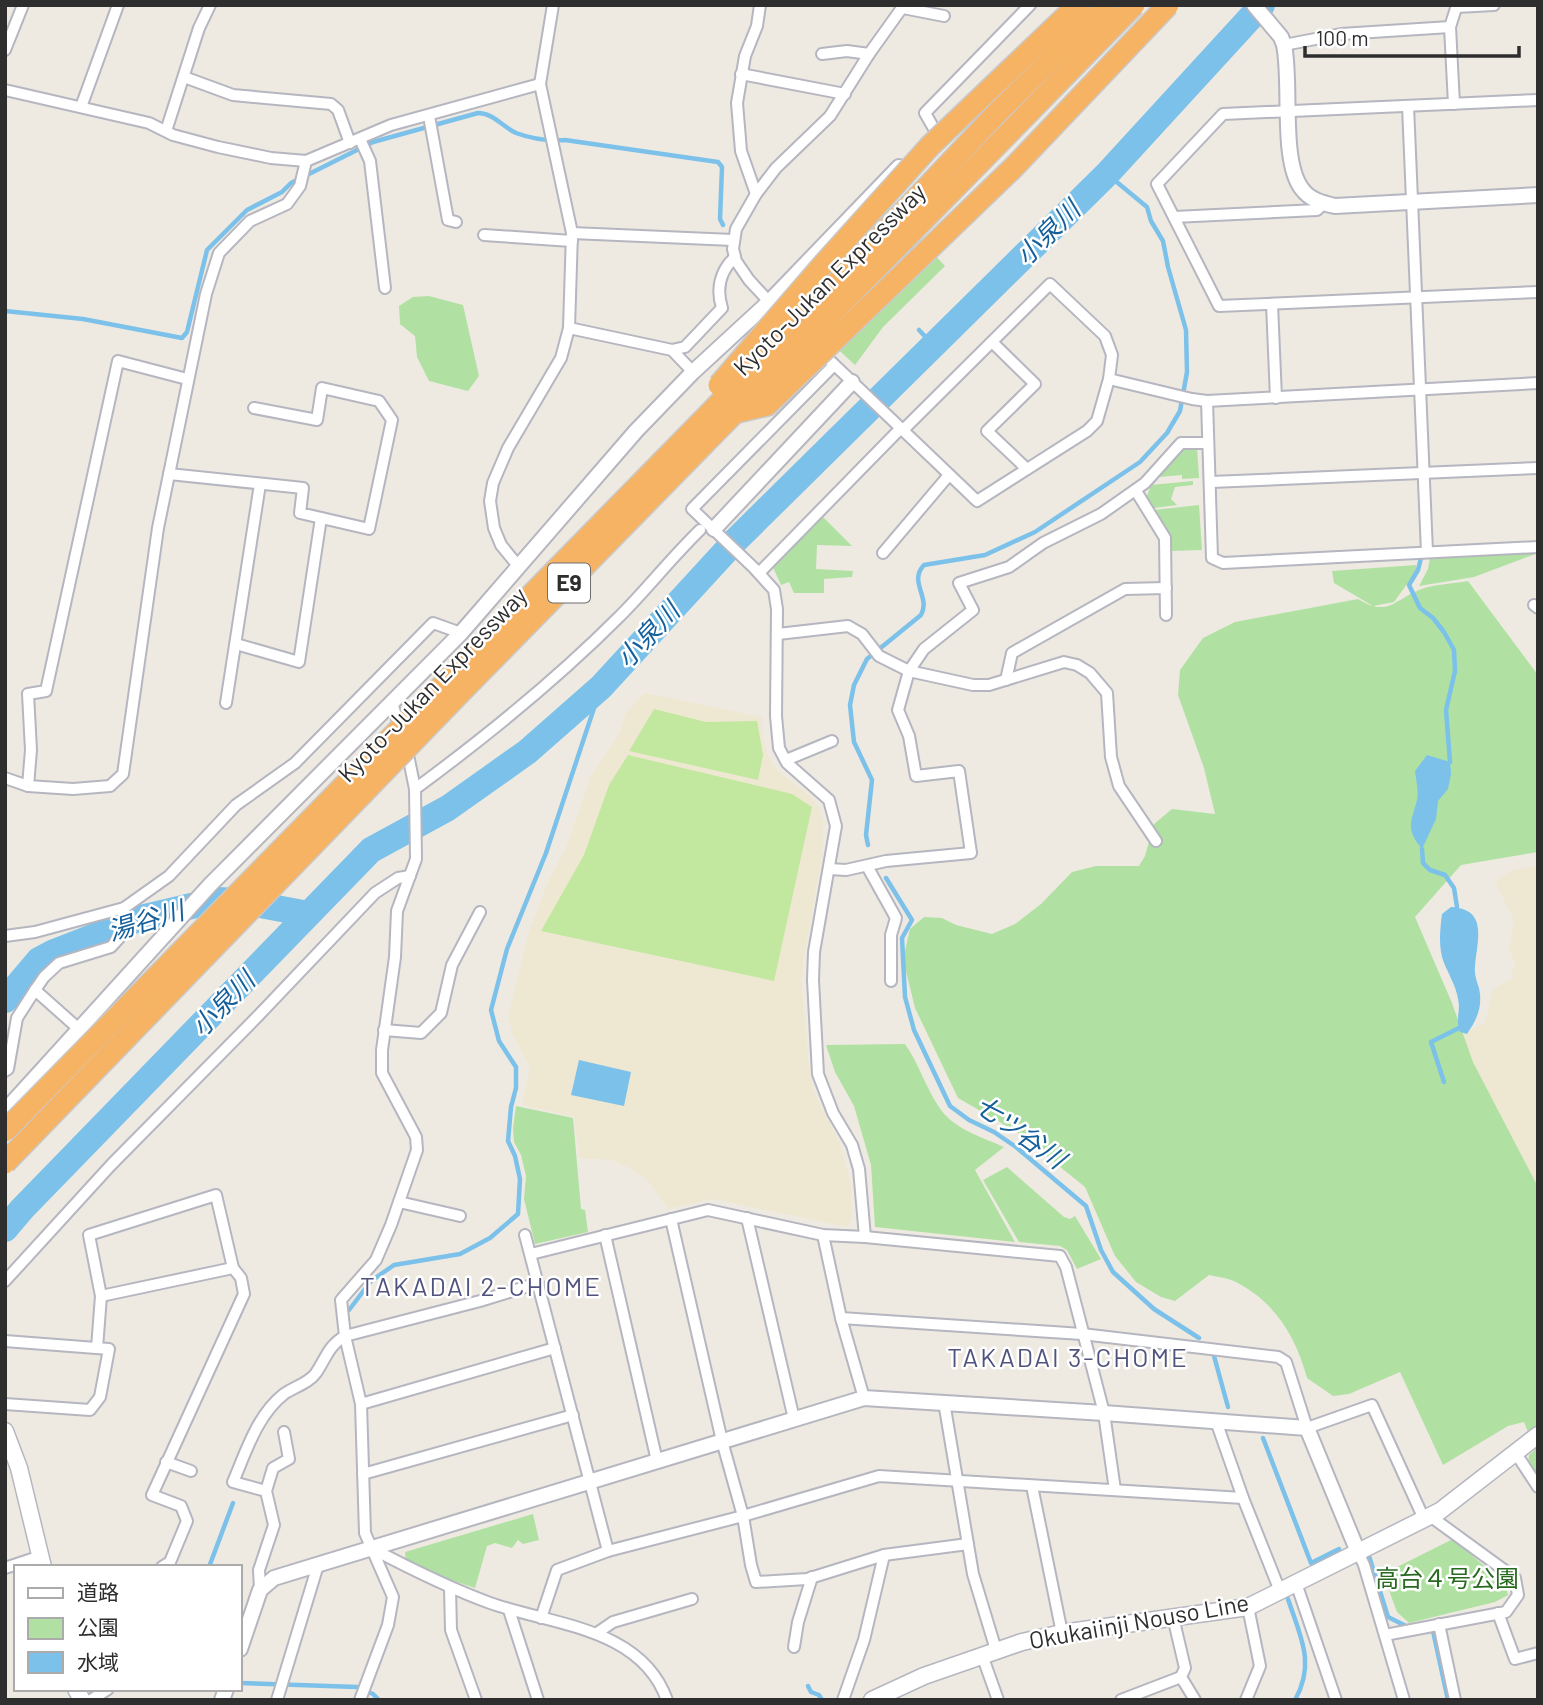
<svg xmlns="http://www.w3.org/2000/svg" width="1543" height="1705" font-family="Barlow,'Noto Sans JP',sans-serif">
<rect width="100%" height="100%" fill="#eeeae2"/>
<g fill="#eee8d3">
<path d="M645,693L762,717V734L768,756L779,772L811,796L819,808L823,821L822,856L803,963L802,989L809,1068L814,1092L839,1142L851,1183L852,1219L847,1227L712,1199L668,1209L648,1181L629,1168L612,1160L579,1158L574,1117L522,1105L530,1068L511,1031L509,1013L528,934L548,882L565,850L591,776L619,734L626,712Z"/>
<path d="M1538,865V1187L1473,1062L1463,1034L1485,1023L1493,989L1514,978L1511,973L1515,966L1509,949L1514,920L1495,882L1510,871Z"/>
</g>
<g fill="#b0e1a2">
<path d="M883,200L945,266L883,327L855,365L793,308Z"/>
<path d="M429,296L463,305L479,376L468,391L429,381L417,357L415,336L400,324L399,306L413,297Z"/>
<path d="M1188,448H1197L1199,478L1182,479V475L1159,477L1181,451Z"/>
<path d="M1193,481V485L1175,487L1171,499L1177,505L1154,508L1147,496L1151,485Z"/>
<path d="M1199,505L1202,550L1171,551L1169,537L1154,510Z"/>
<path d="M821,515L852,546L817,545L816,569L853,571L852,577L824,579V593H794L789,582L781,585L772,565Z"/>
<path d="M1538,553L1474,577L1419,586L1428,569L1430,558Z"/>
<path d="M1416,565L1417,570L1394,602L1373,606L1334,583L1332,571Z"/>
<path d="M1468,581L1538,675V852L1461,865L1415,917L1452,1003L1473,1062L1538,1187V1477L1528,1463L1529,1455L1535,1450L1524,1422L1508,1426L1443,1465L1400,1372L1349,1394L1333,1396L1307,1378C1296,1337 1276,1303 1236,1282C1228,1278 1218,1277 1209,1275L1175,1301L1161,1297L1136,1282L1115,1256L1085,1187L1017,1132L958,1098L915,1008L903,959L910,929L924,917L942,918L956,925L992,934L1015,924L1041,904L1072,872L1096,866H1139L1145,856L1154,824L1172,809L1215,814L1204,768L1178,695L1180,670L1203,638L1235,622L1358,599C1388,617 1393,601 1419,590C1433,584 1453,584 1468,581Z"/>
<path d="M905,1044C919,1064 926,1088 939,1107C953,1129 982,1137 1004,1147L975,1170L1015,1242L875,1227L871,1165L854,1106L835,1072L826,1045Z"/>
<path d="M516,1106L573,1118L581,1209L585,1210L588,1232L535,1244L524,1199L526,1176L521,1155L514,1142L513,1128Z"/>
<path d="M1007,1167L1064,1217L1070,1219L1075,1216L1101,1259L1077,1269L1067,1250L1060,1246L1019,1242L983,1180Z"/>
<path d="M533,1514L539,1540L523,1544L518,1540L512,1548L495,1543L487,1546L475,1588L406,1565L405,1552Z"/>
<path d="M1453,1539L1505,1584L1508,1595L1495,1602L1409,1623L1397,1612L1383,1574Z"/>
</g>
<g fill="#c1e89e">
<path d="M654,709L706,722L757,721L763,755L758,780L629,751Z"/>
<path d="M628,755L792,794L812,807L774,981L541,931L584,855L609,785Z"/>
</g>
<g fill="#7bc1ea">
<path d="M1427,755L1450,762L1451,774L1448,789L1438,801L1436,819L1422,849C1405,828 1411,824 1417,800C1419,792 1416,780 1415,771Z"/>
<path d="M1451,907C1490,909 1476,943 1475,967C1474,974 1477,982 1479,988C1483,1007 1477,1019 1467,1034L1460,1032C1455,1020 1461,1011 1458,999C1456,986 1449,975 1444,963C1438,948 1440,929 1442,914Z"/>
<path d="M579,1060L631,1072L624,1106L571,1095Z"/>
</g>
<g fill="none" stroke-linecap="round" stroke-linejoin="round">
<g stroke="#7bc1ea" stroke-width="4.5">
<path d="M5,311L83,319L182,338L187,332L207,250L247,210L282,192L291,183L373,142L478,113C493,113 503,127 516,133C532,139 549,141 565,140L718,162L722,167L720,219L723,225"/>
<path d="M919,330L934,346"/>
<path d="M1421,558L1418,570L1409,585L1420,608L1433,618L1444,632L1454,650L1455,671L1446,710L1450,762"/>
<path d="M868,845L866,835L872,780L854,742L850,705L854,685L867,659L921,615C931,597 908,582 924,565L985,555L1035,532L1140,462L1167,433L1180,411L1187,372L1186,330L1168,267L1163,241L1151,221L1147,207L1107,174"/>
<path d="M1422,849L1423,863L1430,870L1445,875L1454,888L1457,907"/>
<path d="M886,878L912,920L902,938L905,997L914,1030L950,1106L969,1120L994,1132L1016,1147L1086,1206L1101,1250L1113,1272L1154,1309L1199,1338"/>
<path d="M1444,1082L1431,1042L1459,1028"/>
<path d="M349,1310L371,1281L394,1265L460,1254L490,1238L518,1214L520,1179L515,1156L508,1141L511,1107L516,1088V1067L499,1041L491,1010L507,949L546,853L601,687"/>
<path d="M1214,1356L1228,1407"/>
<path d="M1263,1438L1311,1563L1339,1549"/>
<path d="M1369,1556L1388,1617L1406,1626"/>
<path d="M209,1567L233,1503"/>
<path d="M1288,1599C1300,1636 1316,1663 1295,1700"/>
<path d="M1433,1631L1448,1700"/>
<path d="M240,1683L357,1687L373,1694L379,1700"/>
<path d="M808,1686L811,1692L819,1695L822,1700"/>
</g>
<g stroke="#7bc1ea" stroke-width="26">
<path d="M5,1000L39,960L54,952L141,918L217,900L239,901L308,914"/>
<path d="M5,1229L22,1209L371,850L448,808L527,752L601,687L736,540L1107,174L1262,5"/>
</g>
<defs>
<g id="minor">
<path d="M1456,7L1494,5"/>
<path d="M903,8L944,16"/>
<path d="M1284,45L1341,34L1450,27"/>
<path d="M5,50L23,5"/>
<path d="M822,54L847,51L869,54"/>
<path d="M741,74L845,94"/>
<path d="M184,77L233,95L331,104L338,110L350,143"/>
<path d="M5,90L149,123L173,135L218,147L271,158L306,161L391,125L540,84"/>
<path d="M1538,100L1223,114L1157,184L1219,306L1538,292"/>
<path d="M1454,104L1450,27L1457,5"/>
<path d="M1408,106L1427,552"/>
<path d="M81,107L118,5"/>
<path d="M429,116L448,220L456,222"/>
<path d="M166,131L199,28L210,5"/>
<path d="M937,134L925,113L1030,5"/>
<path d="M360,139L370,161L385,288"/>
<path d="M756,194L741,151L737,103L745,56L757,26L760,5"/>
<path d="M1174,217L1317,210L1324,203"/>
<path d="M572,233L733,240"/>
<path d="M484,235L572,241"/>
<path d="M1272,304L1276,398"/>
<path d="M773,306L749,280L736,261L733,249L736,229L756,194L776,168L830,116L869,54L904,5"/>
<path d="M569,328L672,350L693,372"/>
<path d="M992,342L1035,384L987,431L1027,469"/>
<path d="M672,350L685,347L722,308C716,289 720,271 735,257"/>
<path d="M820,351L977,501L1087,431L1097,421L1109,379L1192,399L1207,401L1538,383"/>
<path d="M834,365L692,509L754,568L774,590L777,609L776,716L779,748L787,763L829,800L836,826L814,952L813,980L818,1074L833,1113L852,1145L859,1169L865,1237"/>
<path d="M1207,401L1212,558L1223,563L1538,547"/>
<path d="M903,430L1050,284L1105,336L1112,355L1109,379"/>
<path d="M169,474L303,488L300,513L369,529L392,420L379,401L322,388L317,420L254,408"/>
<path d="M1211,482L1538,468"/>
<path d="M1136,491L1165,538L1166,615"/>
<path d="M883,553L949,475"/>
<path d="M519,567L501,545L494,528L490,501L493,483L508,448L561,358L569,328L572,233L540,84L553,5"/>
<path d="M759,573L901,428"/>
<path d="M1534,605L1538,608"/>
<path d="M778,634L848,626L862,634L879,656L909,671L973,685H989L1064,662L1077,665L1090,673L1107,693L1111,757L1119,786L1156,841"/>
<path d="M236,644L299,662L321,518"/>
<path d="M1006,680L1012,653L1125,589L1166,588"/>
<path d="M226,703L260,484"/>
<path d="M392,703L401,731"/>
<path d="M786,760L832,741"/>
<path d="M5,778L28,786L73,789L110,786L123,774L158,528L206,294L219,253L250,221L287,204L300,186L306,161"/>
<path d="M28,786L31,750L28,694L46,691L118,361L187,379"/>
<path d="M415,789C487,736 557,679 620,616C648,588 672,557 700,530"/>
<path d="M867,866L896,918L891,935V981"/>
<path d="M829,869L846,870L886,861L971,853L959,771L916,776L909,736L898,710L909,671L924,649L973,610L959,583L1009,567L1043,543L1101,514L1145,483L1181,443H1207"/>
<path d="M5,936L35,932L124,908L169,876L236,805L295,763L433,623L461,633"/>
<path d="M80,1030L35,990L44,977L59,963L111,947L120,937L124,908"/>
<path d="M384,1030L421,1033L441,1013L452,965L480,912"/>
<path d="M5,1071L8,1069L17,1018L35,990"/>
<path d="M399,1202L460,1216"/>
<path d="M747,1218L794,1419"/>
<path d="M671,1219L722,1441L743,1516L751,1565L756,1582L807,1579L884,1555L968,1544"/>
<path d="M525,1235L608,1551"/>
<path d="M605,1235L657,1461"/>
<path d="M823,1235L841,1318L864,1398"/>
<path d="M531,1254L708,1210L823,1235L865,1237L1060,1256L1066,1267L1104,1413L1115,1490"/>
<path d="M5,1281L111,1165L257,1017L375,893L398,878L410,876"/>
<path d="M101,1296L233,1268L241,1278L244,1294L152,1495L181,1506L187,1521L170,1562L162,1567"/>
<path d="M841,1318L1082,1334L1278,1357L1286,1362L1307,1428L1372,1405L1424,1519"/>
<path d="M5,1341L109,1349L100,1397L90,1410L5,1404"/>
<path d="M97,1348L101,1296L89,1235L216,1195L233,1268"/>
<path d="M944,1402L973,1574L996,1650"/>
<path d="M361,1404L555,1348"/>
<path d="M1216,1421L1243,1498L1280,1591"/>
<path d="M1515,1452L1538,1487"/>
<path d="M166,1462L191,1471"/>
<path d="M363,1474L573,1415"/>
<path d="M1032,1486L1062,1633"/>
<path d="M266,1491L233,1482C246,1452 257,1415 284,1394C294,1387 309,1383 316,1373C326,1358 329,1345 345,1336L480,1301L538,1283"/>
<path d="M373,1549C411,1569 449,1588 490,1603C552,1625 641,1627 667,1700"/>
<path d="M1358,1552L1364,1565L1404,1700"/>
<path d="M5,1568L41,1556"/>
<path d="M1296,1583L1336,1700"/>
<path d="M450,1588L451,1630L476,1700"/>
<path d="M260,1590L259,1570L274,1525L266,1491L273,1468L289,1459L284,1432"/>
<path d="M509,1610L538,1700"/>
<path d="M1498,1613L1515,1659L1538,1653"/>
<path d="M1173,1617L1185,1668L1181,1677L1195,1700"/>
<path d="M541,1618L557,1570L608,1551L743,1516L879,1476L1243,1498"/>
<path d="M1439,1624L1455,1700"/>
<path d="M597,1633L613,1622L692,1599"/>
<path d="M1385,1635L1506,1612L1518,1595L1515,1578L1430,1516"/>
<path d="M794,1647L798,1622L812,1577"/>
<path d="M982,1655L998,1700"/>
<path d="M91,1700L108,1689"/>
<path d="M277,1700L318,1565"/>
<path d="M360,1700L388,1625L393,1597L365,1533L361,1404L345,1336L341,1300L376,1260L391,1225L417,1150L416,1137L382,1073V1050L395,957L397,911L416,859L415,789L407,750"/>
<path d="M843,1700L864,1640L884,1555"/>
<path d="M1121,1700L1181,1677"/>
<path d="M1246,1700L1260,1666L1248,1607"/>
</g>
<g id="tertiary">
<path d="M1254,5L1281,37L1284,45C1292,82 1280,161 1302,189C1310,200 1322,203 1335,206L1538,195"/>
<path d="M714,529L852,382"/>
<path d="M5,1111L210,885L461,633L636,431L693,372L769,302L899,167"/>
<path d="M240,1649L260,1590L274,1578L864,1398L1104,1413L1307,1428L1358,1552"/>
<path d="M222,1700L226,1689"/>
</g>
<g id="secondary">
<path d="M5,1431L19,1468L43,1567"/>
<path d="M76,1689L82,1700"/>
<path d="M872,1700L924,1676L1022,1642L1062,1633L1248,1607L1440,1511L1538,1435"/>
</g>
</defs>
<use href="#minor" stroke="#b5b6c0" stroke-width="14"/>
<use href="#tertiary" stroke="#b5b6c0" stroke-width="18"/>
<use href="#secondary" stroke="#b5b6c0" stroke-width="19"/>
<use href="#minor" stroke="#fff" stroke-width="10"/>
<use href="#tertiary" stroke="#fff" stroke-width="14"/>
<use href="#secondary" stroke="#fff" stroke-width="16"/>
<defs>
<g id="motorway-bridge">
<path d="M719,385L821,267L930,146L1078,5"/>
<path d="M737,412L767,405L1014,167L1168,5"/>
<path d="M5,1131L810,311L997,113L1106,5"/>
<path d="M5,1163L461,692L1134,5"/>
</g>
</defs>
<use href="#motorway-bridge" stroke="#c9c9c9" stroke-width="24" stroke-linecap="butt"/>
<use href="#motorway-bridge" stroke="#f7b364" stroke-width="21"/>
</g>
<g text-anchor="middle" stroke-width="5" stroke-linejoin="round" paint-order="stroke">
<rect fill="#fff" stroke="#6d6d6d" stroke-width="2" x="548" y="563.5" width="42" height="39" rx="5"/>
<g font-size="23" font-weight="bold" fill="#2e2e2e">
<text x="569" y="591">E9</text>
</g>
<g font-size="24" fill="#2e2e2e" stroke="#fff">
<text transform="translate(830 280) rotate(-45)" y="8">Kyoto-Jukan Expressway</text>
<text transform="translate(433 685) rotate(-46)" y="8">Kyoto-Jukan Expressway</text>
<text transform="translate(1139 1622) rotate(-10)" y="8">Okukaiinji Nouso Line</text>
</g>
<g font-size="24" fill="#276a1f" stroke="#fff">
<text x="1447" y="1587">高台４号公園</text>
</g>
<g font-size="26" font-style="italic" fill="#155f9b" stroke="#fff">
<text transform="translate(1048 233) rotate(-45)" y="9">小泉川</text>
<text transform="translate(648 635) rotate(-47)" y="9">小泉川</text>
<text transform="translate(146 921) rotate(-17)" y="9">湯谷川</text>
<text transform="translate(223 1004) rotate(-46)" y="9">小泉川</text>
<text transform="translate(1020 1132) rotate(36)" y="9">七ツ谷川</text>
</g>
<g font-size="26" letter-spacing="2" fill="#50537d" stroke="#fff">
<text x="481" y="1296">TAKADAI 2-CHOME</text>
<text x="1068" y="1367">TAKADAI 3-CHOME</text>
</g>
</g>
<rect width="1543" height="1705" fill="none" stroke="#2e2e2e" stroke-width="14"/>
<rect x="14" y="1565" width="228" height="126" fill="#ffffff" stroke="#ababab" stroke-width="2"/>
<rect x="28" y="1588" width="35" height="10" fill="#ffffff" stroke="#ababab" stroke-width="2"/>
<text x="77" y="1600" font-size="21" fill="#2e2e2e">道路</text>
<rect x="28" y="1618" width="35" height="21" fill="#b0e1a2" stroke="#ababab" stroke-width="2"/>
<text x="77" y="1635" font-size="21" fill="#2e2e2e">公園</text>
<rect x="28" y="1652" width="35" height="21" fill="#7bc1ea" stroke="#ababab" stroke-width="2"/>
<text x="77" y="1670" font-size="21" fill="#2e2e2e">水域</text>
<path d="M1305 46v10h214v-10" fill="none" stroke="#2e2e2e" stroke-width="3.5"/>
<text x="1316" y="46" font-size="21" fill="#2e2e2e" stroke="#ffffff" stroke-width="5" paint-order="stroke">100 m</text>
</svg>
